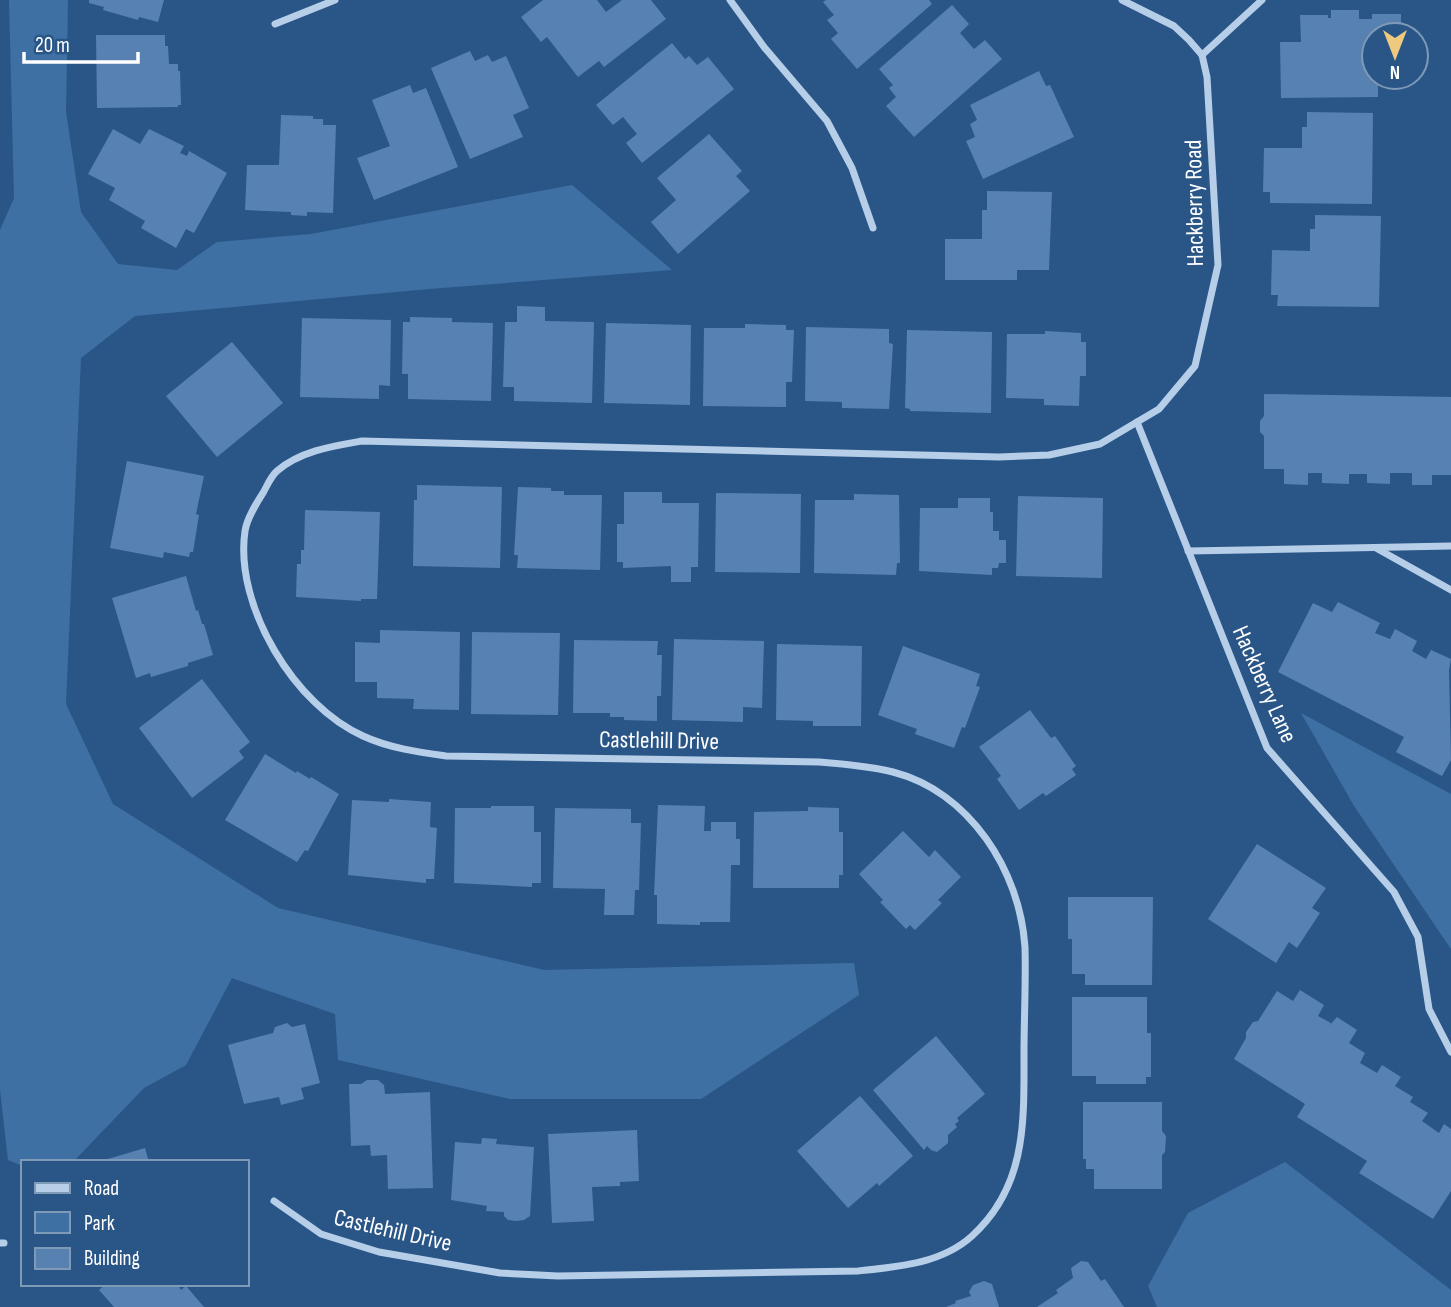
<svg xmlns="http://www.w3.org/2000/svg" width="1451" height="1307" font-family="'Sofia Sans Condensed',sans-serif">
<rect width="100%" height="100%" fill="#2a5687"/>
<g fill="#3f70a3">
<path d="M9,0H68L66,112L81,212L118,264L177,270L217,242L311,234L572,185L672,270L429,289L135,316L81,358L66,704L113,804L278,908L544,970L854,963L859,995L701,1099H510L338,1060L335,1014L232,978L186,1065L144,1088L73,1162H23V1166L8,1160L0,1090V230L14,198Z"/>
<path d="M1301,713L1451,794V949L1354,806Z"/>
<path d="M1285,1162L1451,1290V1307H1157L1148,1286L1188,1213Z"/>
</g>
<g fill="#5681b0">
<path d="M89,0H164L158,22L139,17L138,20L103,10L104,7L89,3Z"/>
<path d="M543,0H597L606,12L622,0H651L666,19L604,67L599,61L578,77L547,37L541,42L521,17Z"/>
<path d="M826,0H929L932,4L857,69L831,39L838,33L827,20L834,15L823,2Z"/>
<path d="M952,5L969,24L960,33L974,49L985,40L1002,59L914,137L886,106L896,97L889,88L893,85L879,69Z"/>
<path d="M1331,10H1359V19H1372V14H1401V35H1374V77H1385V79H1378V97L1281,98L1280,42H1301L1300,15H1328V18H1331Z"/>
<path d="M96,35H165V46H168L169,64H178V71H180L181,105H178V107L97,108Z"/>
<path d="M672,43L685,59L689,56L697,65L708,57L734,89L642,163L626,143L637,134L623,117L613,125L596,105Z"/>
<path d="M470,51L475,61L488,55L492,62L506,56L529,108L513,115L523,137L470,159L431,68Z"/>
<path d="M1039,71L1046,86L1050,85L1074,137L983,179L966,141L975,137L970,124L977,120L970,105Z"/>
<path d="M410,85L413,93L426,88L458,167L374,200L357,158L390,146L372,100Z"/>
<path d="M1307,112L1373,113L1372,204L1270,203V192H1263L1264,148H1302V127H1307Z"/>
<path d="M281,115L313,116V119H323V125H336L333,213L307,212V216L291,215V212L245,210L247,165H279Z"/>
<path d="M113,129L140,144L149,129L184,146L180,153L187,156L189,151L227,173L194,233L186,229L176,248L141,228L145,221L109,200L115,188L88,174Z"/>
<path d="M709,134L742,171L736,176L750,191L678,254L651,222L676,200L657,178Z"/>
<path d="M987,191L1052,192L1049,270H1017V280H945V239H982V210H987Z"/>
<path d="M1315,215L1381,216L1379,307L1277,306L1278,295H1271L1272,250L1310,251V229H1315Z"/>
<path d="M517,306L545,307V321L594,322L592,403L514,401V387H503L505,322H517Z"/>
<path d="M410,317L452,318V322L493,323L491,401L408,399V374H402L403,322H410Z"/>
<path d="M302,318L391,320L390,386L379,385V399L300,397Z"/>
<path d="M606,323L691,325L690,405L604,403Z"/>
<path d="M745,324L786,325V330H794L792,382H786V407L703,406L704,328H745Z"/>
<path d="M806,327L889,329V343L893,344L889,409L842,408V402L805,401Z"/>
<path d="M907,330L992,332L991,413L910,411V409L905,408Z"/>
<path d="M1045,331L1081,333V342H1086V376H1080L1079,406L1044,405V399L1006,398L1007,334H1045Z"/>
<path d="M232,342L283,403L217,457L166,396Z"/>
<path d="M1264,394L1451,397V475H1432V485H1412V473H1390V484L1367,483V474H1349V484L1322,483V473H1308V485L1284,484V469H1264V436L1260,432V421L1264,416Z"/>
<path d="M127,461L204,476L196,514L199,515L193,552H190L189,557L164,552L163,558L110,548Z"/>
<path d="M417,485L502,487L500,568L413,566L414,500H417Z"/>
<path d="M518,487L551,488V491H564V495H602L600,570L517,568L518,555H514Z"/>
<path d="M624,492H662V503H699L698,567H691V582H671V566L623,568V562H617V524H624Z"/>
<path d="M716,493L801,494L800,573L715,572Z"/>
<path d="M854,494L899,495L900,563H897L896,575L814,573L815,500H854Z"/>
<path d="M1018,496L1103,498L1102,578L1016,576Z"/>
<path d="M958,498H990V512H993V531H999V540H1006V563H999L998,568H992V575L919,571L920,508H958Z"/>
<path d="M305,510L380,512L377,599H361V601L296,597L297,564H301V550H304Z"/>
<path d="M186,576L196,611L198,610L202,624H204L213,655L188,663V666L151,677L150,673L136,678L112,598Z"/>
<path d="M1338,602L1380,623L1375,633L1390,639L1395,629L1417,641L1412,651L1426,659L1431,650L1451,659L1449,670L1451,760L1442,776L1396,752L1404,737L1278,672L1313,603L1332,612Z"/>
<path d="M380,630L460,632L459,710L413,709L414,699L377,698V682H355V642L380,643Z"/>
<path d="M472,632L560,633L558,715L471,714Z"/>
<path d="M674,639L764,641L762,708L743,707V722L672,720Z"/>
<path d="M574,640L658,641L657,655H662L661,696H657V721L624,720V717H610V713H573Z"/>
<path d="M777,644L862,646L861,726H813V721L776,720Z"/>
<path d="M903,646L980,674L976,686L980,687L965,728L962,727L954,748L915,734L917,729L878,715Z"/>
<path d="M202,679L250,742L239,751L244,758L192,798L139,728Z"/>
<path d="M1030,710L1051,738L1055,736L1076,766L1072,769L1076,775L1046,796L1043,793L1019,810L997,779L1001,776L979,747Z"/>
<path d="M265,754L296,773L297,771L310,779L311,777L339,794L308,851L305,850L297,862L225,820Z"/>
<path d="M389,799L431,802L430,827L437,828L434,879H426V883L348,875L352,800L389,802Z"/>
<path d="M658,805L705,806L704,831H711V822H736V839H740V865H731L730,922H700V925L657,924V895H654Z"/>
<path d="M491,806H534V832H541V883H532V887L454,883L455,808H491Z"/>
<path d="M808,807L839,808V832H843V875H839V888H753L754,812L808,811Z"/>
<path d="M555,808L631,809V823H641L639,890H635L634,915H604L605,889L553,888Z"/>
<path d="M903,831L929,857L935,850L961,877L938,900L942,903L915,930L910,925L906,929L880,902L883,900L859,874Z"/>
<path d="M1257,844L1326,888L1312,908L1320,913L1297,948L1289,942L1276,963L1208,919Z"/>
<path d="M1068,897H1153L1152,985H1085V974H1072V939H1068Z"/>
<path d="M1300,990L1324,1005L1318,1016L1331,1023L1329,1026L1337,1017L1357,1030L1349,1043L1365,1053L1360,1063L1377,1073L1382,1065L1401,1077L1395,1086L1413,1097L1410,1102L1428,1113L1422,1121L1439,1133L1444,1124L1451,1129V1191L1433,1219L1359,1173L1367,1161L1297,1117L1305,1104L1234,1059L1246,1038V1032L1253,1022L1258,1021L1277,991L1293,1001Z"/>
<path d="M1072,997H1147V1033H1151V1077H1146V1084H1096V1076H1072Z"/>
<path d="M287,1023L292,1027L305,1024L320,1083L301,1088L304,1099L281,1105L279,1097L244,1104L228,1045L273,1033L275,1027Z"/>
<path d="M936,1036L985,1094L957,1118L959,1121L955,1124L957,1127L948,1135V1143L937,1152L931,1150L927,1146L924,1150L873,1090Z"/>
<path d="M367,1080H378L384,1085L385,1094L430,1092L433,1188L388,1189L387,1155L371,1156L370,1145L351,1146L349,1084H361Z"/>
<path d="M860,1096L913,1156L879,1186L877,1183L848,1208L797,1151Z"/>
<path d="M1083,1102H1162V1131L1166,1136L1165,1152L1162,1155V1189H1094V1169H1086V1159H1083Z"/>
<path d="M637,1130L639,1181L620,1182V1186L592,1187L594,1221L552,1223L548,1134Z"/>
<path d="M482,1138L497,1139L496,1144L534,1147L530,1216L524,1220L516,1221L508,1220L504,1216V1212L486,1211L487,1206L451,1200L455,1142L481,1144Z"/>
<path d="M145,1148L149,1162H101V1161Z"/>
<path d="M1081,1261L1088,1262L1101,1281L1105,1279L1124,1307H1037L1058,1293L1056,1290L1073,1278L1071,1268Z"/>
<path d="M984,1281L992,1284L999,1307H946L956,1303L955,1301L971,1296L969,1292L973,1285Z"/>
<path d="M106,1284H177L181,1290L186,1286L204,1307H114L99,1290Z"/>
</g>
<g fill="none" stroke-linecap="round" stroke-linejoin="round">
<g stroke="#b6cee8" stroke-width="7">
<path d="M730,0L764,47L827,121L852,168L873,228"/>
<path d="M275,24L335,0"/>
<path d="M1202,55L1262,0"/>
<path d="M1137,422L1267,748L1394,892L1418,937L1429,1009L1451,1052"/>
<path d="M1376,548L1451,590"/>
<path d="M1188,551L1451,546"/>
<path d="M274,1201L321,1234L379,1252L500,1273L558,1276L858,1271C897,1267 941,1264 972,1236C1027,1186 1024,1121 1024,1053C1024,1018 1026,982 1025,947C1020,871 970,792 893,772C869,766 844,764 819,762L446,756C418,752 389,748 363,736C295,706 234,606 245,531C247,518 256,504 263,493C267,486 271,476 277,471C300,451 333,446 362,441L999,457L1049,455L1100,444L1159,409L1195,366L1218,265L1207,77L1202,55L1189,40L1174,26L1122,0"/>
<path d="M0,1243H4"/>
</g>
</g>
<g text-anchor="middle" stroke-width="5" stroke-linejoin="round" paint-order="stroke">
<g font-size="24" fill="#fff" stroke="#2a5687">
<text transform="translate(1194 203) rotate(-91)" y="8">Hackberry Road</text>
<text transform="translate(1265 684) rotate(66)" y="8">Hackberry Lane</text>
<text transform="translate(659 740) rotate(1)" y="8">Castlehill Drive</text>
<text transform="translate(393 1230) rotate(13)" y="8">Castlehill Drive</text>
</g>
</g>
<rect x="21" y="1160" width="228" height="126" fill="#2a5687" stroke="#7f9ab7" stroke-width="2"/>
<rect x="35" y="1183" width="35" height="10" fill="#b6cee8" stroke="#7f9ab7" stroke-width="2"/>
<text x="84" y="1195" font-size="21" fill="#ffffff">Road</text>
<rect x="35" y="1212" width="35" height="21" fill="#3f70a3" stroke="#7f9ab7" stroke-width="2"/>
<text x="84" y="1230" font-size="21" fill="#ffffff">Park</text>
<rect x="35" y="1248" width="35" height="21" fill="#5681b0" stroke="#7f9ab7" stroke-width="2"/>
<text x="84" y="1265" font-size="21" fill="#ffffff">Building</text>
<g transform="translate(1395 56) rotate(180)"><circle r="33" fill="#2a5687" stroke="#7f9ab7" stroke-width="2"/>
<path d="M0-5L12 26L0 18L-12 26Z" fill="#eec97e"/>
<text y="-10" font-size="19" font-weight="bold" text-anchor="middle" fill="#ffffff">N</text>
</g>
<path d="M24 52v10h114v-10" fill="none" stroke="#ffffff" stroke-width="3.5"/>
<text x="35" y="52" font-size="21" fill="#ffffff" stroke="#2a5687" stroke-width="5" paint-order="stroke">20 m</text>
</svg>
